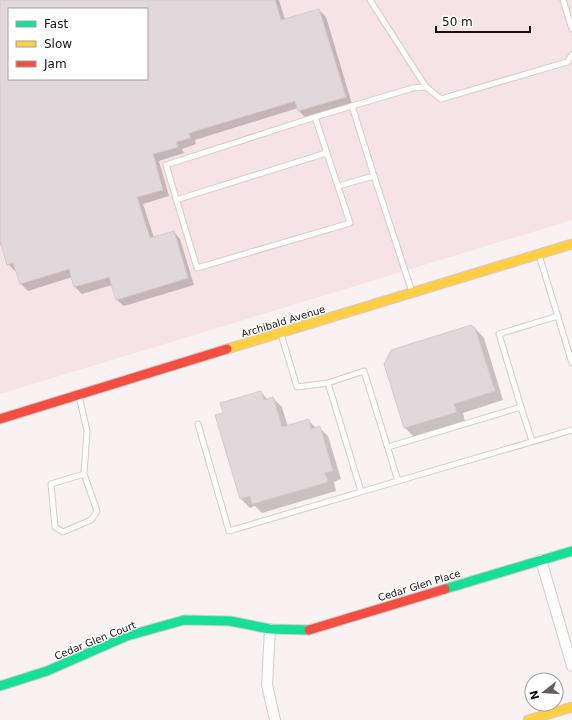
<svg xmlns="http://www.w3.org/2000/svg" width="572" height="720" font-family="'DejaVu Sans',sans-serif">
<rect width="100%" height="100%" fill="#faf1f2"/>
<path fill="#f6e3e5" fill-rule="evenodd" d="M0,0H572V220L0,394ZM9,9H147V79H9Z"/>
<g fill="#0003" fill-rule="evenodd">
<path d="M0,0H279L285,20L319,10L326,17L352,104L306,118L299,111L298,108L195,140L196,144L182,149L184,153L159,161L169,196L143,204L154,238L174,232L180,239L194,285L124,306L117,300L112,285L82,294L75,287L72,277L28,291L21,284L17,270L15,271L8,264L2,245H0ZM9,9H147V79H9Z"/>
<path d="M475,328L484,338L503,400L463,413L465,421L414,437L405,428L385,364Z"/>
<path d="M261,392L268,400L273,398L282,407L288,427L308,420L316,428L319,427L328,436L341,479L334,482L336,491L262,513L255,506L250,508L241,499L216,416L224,413Z"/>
</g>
<g fill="#e1d8db" stroke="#d3cbce" fill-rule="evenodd">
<path d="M0,0H275L281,20L319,9L346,97L298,111L295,101L189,133L190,138L176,142L178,147L153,154L163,190L137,197L150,238L174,231L188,278L116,300L109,277L74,287L69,269L20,284L13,263L7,265L0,241ZM9,9H147V79H9Z"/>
<path d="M471,325L475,328L495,391L454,404L457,412L404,428L384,364L391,350Z"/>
<path d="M261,391L264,400L273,397L282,427L309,419L311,429L320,426L333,471L325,473L328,482L252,504L250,496L240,499L215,415L223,413L220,403Z"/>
</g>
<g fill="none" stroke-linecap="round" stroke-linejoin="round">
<defs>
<g id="lane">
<path d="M370,0L426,87"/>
<path d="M563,0L572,29"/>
<path d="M352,106L374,176L412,292"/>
<path d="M315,117L350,223L197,268L166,165L315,117L413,88L426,87L441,99L567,62L572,55"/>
<path d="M338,186L374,176"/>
<path d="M176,200L326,153"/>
<path d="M539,255L572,363"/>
<path d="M281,334L297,387L328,383L364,371L398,481L572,430"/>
<path d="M328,383L361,491"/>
<path d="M79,396L87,431L84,474L97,511L91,520L63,532L55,527L51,484L84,474"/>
<path d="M521,407L532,441"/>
<path d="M198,424L229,531L398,481"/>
<path d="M388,447L521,407L499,334L558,316"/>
</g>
<g id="street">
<path d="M541,560L572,666"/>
<path d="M270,629L267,685L275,720"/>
</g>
<g id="fast">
<path d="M445,589L572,551"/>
<path d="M0,686L47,671L127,636L184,620L230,621L270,629L309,630"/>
</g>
<g id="slow">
<path d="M227,349L572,244"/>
<path d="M528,720L572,707"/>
</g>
<g id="jam">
<path d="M0,419L227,349"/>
<path d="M309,630L445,589"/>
</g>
</defs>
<use href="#lane" stroke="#d4cbcc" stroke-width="7"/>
<use href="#street" stroke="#d4cbcc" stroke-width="12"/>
<use href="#fast" stroke="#d4cbcc" stroke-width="11"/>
<use href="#slow" stroke="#d4cbcc" stroke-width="11"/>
<use href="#jam" stroke="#d4cbcc" stroke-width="11"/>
<use href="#lane" stroke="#fefdfd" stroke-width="5"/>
<use href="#street" stroke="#fefdfd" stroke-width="10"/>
<use href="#fast" stroke="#16e098" stroke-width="9"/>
<use href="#slow" stroke="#ffcf43" stroke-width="9"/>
<use href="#jam" stroke="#f24e42" stroke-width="9"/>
</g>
<g text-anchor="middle" stroke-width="3" stroke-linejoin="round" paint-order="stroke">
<g font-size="10" fill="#170e0f" stroke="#fff">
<text transform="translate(283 321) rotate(-17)" y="4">Archibald Avenue</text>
<text transform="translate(419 585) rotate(-17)" y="4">Cedar Glen Place</text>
<text transform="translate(95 640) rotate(-22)" y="4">Cedar Glen Court</text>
</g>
</g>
<rect x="8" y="8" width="140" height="72" fill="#ffffff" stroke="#a29f9f"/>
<rect x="16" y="21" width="20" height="6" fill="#16e098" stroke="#a29f9f"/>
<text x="44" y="28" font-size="12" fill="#170e0f">Fast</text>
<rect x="16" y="41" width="20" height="6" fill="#ffcf43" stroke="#a29f9f"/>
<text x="44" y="48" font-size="12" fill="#170e0f">Slow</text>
<rect x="16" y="61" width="20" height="6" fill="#f24e42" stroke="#a29f9f"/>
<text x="44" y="68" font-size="12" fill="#170e0f">Jam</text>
<g transform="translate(544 692) rotate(253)"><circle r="19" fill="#ffffff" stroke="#a29f9f"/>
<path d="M0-3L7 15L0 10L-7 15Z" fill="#665d5e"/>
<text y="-6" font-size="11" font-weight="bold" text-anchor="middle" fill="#170e0f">N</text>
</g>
<path d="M436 26v6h94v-6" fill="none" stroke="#170e0f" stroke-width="2"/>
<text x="442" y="26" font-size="12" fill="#170e0f" stroke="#ffffff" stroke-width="3" paint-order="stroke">50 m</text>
</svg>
